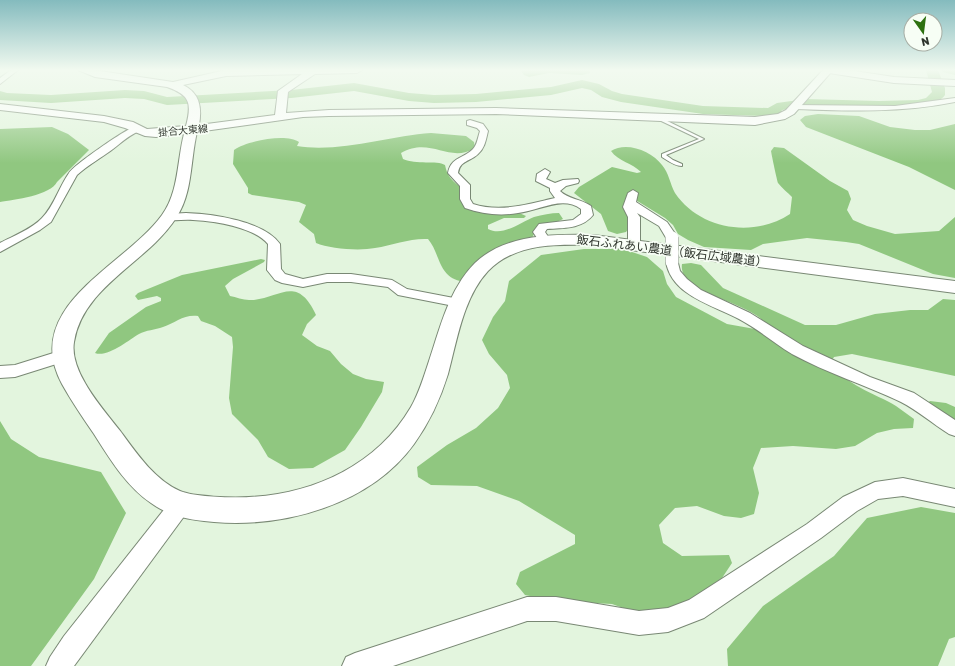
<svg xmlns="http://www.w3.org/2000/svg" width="955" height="666" font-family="Rubik,'Noto Sans JP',sans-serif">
<rect width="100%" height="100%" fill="#e3f5de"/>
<g fill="#90c780">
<path d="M520,70H589L590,73L582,75L549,73L529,77L524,75Z"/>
<path d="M818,114L859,116L890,127L915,130H930L955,124V190L909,167L806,127L800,120L805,116Z"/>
<path d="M52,127L68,134L89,150L57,182C51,195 14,200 0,202V129Z"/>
<path d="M431,133L466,136L474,142L475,148C449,164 431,136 401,153L403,159C416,165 437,160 445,165C447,175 451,180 459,186L460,199L464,205L517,212L526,216L524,218H504L488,225V229C503,237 521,222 534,217C542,215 551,213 559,213L563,219L535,232L532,238L493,250L479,259L460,281C438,276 440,253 428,239C410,238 393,245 375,248C360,251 330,249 316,243L314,234L299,222L306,205L299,202L252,195L248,193V188L233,164L234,150C247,141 286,133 299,142L297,146C339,153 389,136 431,133Z"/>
<path d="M774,147L784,148L830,181L848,191L851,199L847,210L853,220L867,226L895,234L939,231L955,217V278L933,274L859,244L846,242L807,238L763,244L751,250L704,247L688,240L678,234L673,225L665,218L634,199L625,208L631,225L626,232L617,234L608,231L601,214L574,193L579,187L612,167L637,173L641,172C632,163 618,161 611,151C626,141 652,151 662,165C669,173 670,184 675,193C700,230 754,238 790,214L792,197C788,193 782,188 778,183C777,180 772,157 771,151Z"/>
<path d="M584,249H623L647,257L663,271L667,284L676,297L727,324L755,329L767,326C757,303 677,294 682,264L691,263L701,265L723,288L805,325H836L875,314L910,310H928L943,299L955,300V376L852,354L834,357L831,362C844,385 875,393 896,406C902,410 908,415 914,419L913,428L894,429L877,433L855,446L836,449L793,446L761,448L753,468L759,493L754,514L741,518L724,516L697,506L675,508L659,525L663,543L682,556L729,555L732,563L722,578L680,607L637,613L612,604L554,601L525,595L516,584L520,572L575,544V535L519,501L477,486L431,485L418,477L417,467L447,445L476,428L498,408L510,388L507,375L489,354L482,340L493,317L505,301L509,281L541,255Z"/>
<path d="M261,259L265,260L264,262L233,279L225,286L230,296C236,297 243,300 249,300C278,301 296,272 316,315L307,324L302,335L317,346L330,351L341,364L353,374L366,379L384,382L382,392L361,427L345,450L313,468L289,469L268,457L258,440L232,414L229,398L233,347L232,337L215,326L201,321L198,316C184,314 175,323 163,327C155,330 146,330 139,334C129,340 107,358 95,353L109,333L146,307L161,301V298L157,296L138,300L135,296L138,293L182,275Z"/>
<path d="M930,401L946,403L955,407V427L925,405Z"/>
<path d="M0,421L11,439L39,457L101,472L126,513L94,579L31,666H0Z"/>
<path d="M921,507L955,513V637L949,639L938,666H728L727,649L763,606L834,556L867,518Z"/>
</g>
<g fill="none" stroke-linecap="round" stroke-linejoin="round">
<g fill="#8ec67e" fill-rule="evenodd">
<path d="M926,70H938L945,88V95C928,119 838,107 810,107C801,107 792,108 782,110L780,114L768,116L703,114L621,102L602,97L591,90L582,88L551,95L476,102L434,103L409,101L354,91L291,98L167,105L144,99L125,98L51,103L0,100V91L7,93L51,95L125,90L144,91L167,97L291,90L354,83L409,93L434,95L476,94L551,87L582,80L599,84L612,91L622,94L703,106L768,108L777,103L806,99L879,101L918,100L926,98L932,92Z"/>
<path d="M941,70H955V75L943,72Z"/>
</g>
<defs>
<path id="lane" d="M655,116H657L704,139L666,155L673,160L682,164V166C675,166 668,161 662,157V154L699,139L655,118Z"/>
<g id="street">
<path d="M11,70H18L0,84V78Z"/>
<path d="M955,98V102C901,113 848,111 794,109L790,107L794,105L895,106Z"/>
<path d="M470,120L483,124L488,131C486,139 485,148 478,154C470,162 460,160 458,173L470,185V199L473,204C501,213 528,204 555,198L550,191V188L536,181L537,174L545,169L550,172L546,179L555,183L563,180L578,179L579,181L578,183L566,186L560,191C568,199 581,199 591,206L593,215C582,229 563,228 547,229L545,232L551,241L545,245L541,244L533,232L539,224L573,220L581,214V209C562,195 539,211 518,213C500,216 482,214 465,208L460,199V186L448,173C451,157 463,159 473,149C477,145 478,137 480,131L477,128L467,125V121Z"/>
<path d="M136,126L139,127V131C128,136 122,142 113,149C101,158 88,165 77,175L51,222L40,230L0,252V243C13,236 32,229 42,218C54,206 59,187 69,173C75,164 126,129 136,126Z"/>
<path d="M633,190L638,193L636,202L667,222L678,238L676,241H668L659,226L637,213L640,217V245L634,249L630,248L628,245V217L623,207L628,193Z"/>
<path d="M186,213C213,214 264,221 280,244L281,269L285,274L303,279L327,274H351L392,280L407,289L459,299L464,300L466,303L464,306L459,307L398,295L388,287L351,282H327L303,287L282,283L275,280L267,270L268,244C254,227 214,221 193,220C185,219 176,221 168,220C165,220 165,220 163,217L169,214Z"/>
<path d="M672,258L677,259L680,271L687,279L701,290L750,313L803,346L870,377L914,393L955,420V436L949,434C933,424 917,410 901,402C865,385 827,373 792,354C774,343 758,329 739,319C713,305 672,296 666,262Z"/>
<path d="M63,350L69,352L71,356L69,360L15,377L0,378V366L15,365Z"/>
<path d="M903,478L955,489V507L903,496L878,499L857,511L821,538L704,618L668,632L639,635L556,621H527L393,666H342L346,657L355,653L527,597H556L639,611L668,608L689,600L807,524L843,497L875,482Z"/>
<path d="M181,495L188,497L191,504L188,511L74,666H46L50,657L64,636L174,497Z"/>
</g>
<path id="secondary" d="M78,70H93L173,82L226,70H362L357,73L315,74L288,92L286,113L329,110L496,108L755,117L778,114L786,110L823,70H833L794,114L785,119L755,125L496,114L329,116L303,117L197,132C190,161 193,193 176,218C147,263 83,286 74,342C69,372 104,410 121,432C137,454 155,480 180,491C194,497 233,498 249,497C314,494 377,465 411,407C419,393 424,376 429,361C440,328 449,289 475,263C505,234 554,234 593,235L955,281V293L593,245C557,244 515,243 488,271C463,298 457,341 448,374C440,400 429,423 414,444C370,505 284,528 214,522C191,520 170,517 151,503C126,486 110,459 94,434C83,418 72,402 62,384C20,306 125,266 162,215C179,192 177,160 184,134L156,137L145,136L125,128L104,122L0,110V104L104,116L133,122L147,129L186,126C192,103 190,95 167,87L95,77ZM302,74L278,91L275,115L199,125C202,108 200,93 183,85L226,76Z"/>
<path id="primary" d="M824,70H848L894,77L955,80V86L894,83L829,73Z"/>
</defs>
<use href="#lane" stroke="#798874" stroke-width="2"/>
<use href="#street" stroke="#798874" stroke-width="2"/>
<use href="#secondary" stroke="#798874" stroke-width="2"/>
<use href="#primary" stroke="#798874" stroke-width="2"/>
<use href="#lane" fill="#fff" fill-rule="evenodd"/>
<use href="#street" fill="#fff" fill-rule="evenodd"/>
<use href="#secondary" fill="#fff" fill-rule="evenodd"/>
<use href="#primary" fill="#fff" fill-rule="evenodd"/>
<defs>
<path id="street-bridge" d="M672,238V262"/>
</defs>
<use href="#street-bridge" stroke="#798874" stroke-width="14" stroke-linecap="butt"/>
<use href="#street-bridge" stroke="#fff" stroke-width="13"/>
</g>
<linearGradient id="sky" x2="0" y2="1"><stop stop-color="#84bbbe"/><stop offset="0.43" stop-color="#f2faf0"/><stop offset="1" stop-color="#f2faf0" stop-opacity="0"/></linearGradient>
<rect width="955" height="163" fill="url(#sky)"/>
<g text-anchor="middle" stroke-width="3.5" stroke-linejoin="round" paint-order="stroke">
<g font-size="10" fill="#2f352d" stroke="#f7fef5">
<text transform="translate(183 130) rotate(-5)" y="4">掛合大東線</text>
</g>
<g font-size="12" fill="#2f352d" stroke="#f7fef5">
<text transform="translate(672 251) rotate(7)" y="4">飯石ふれあい農道（飯石広域農道）</text>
</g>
</g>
<g transform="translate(923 32) rotate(166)"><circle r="19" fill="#f7fef5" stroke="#a7aea5"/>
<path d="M0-3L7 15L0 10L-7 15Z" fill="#2d7110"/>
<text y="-6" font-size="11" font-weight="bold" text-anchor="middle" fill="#2f352d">N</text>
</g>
</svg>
